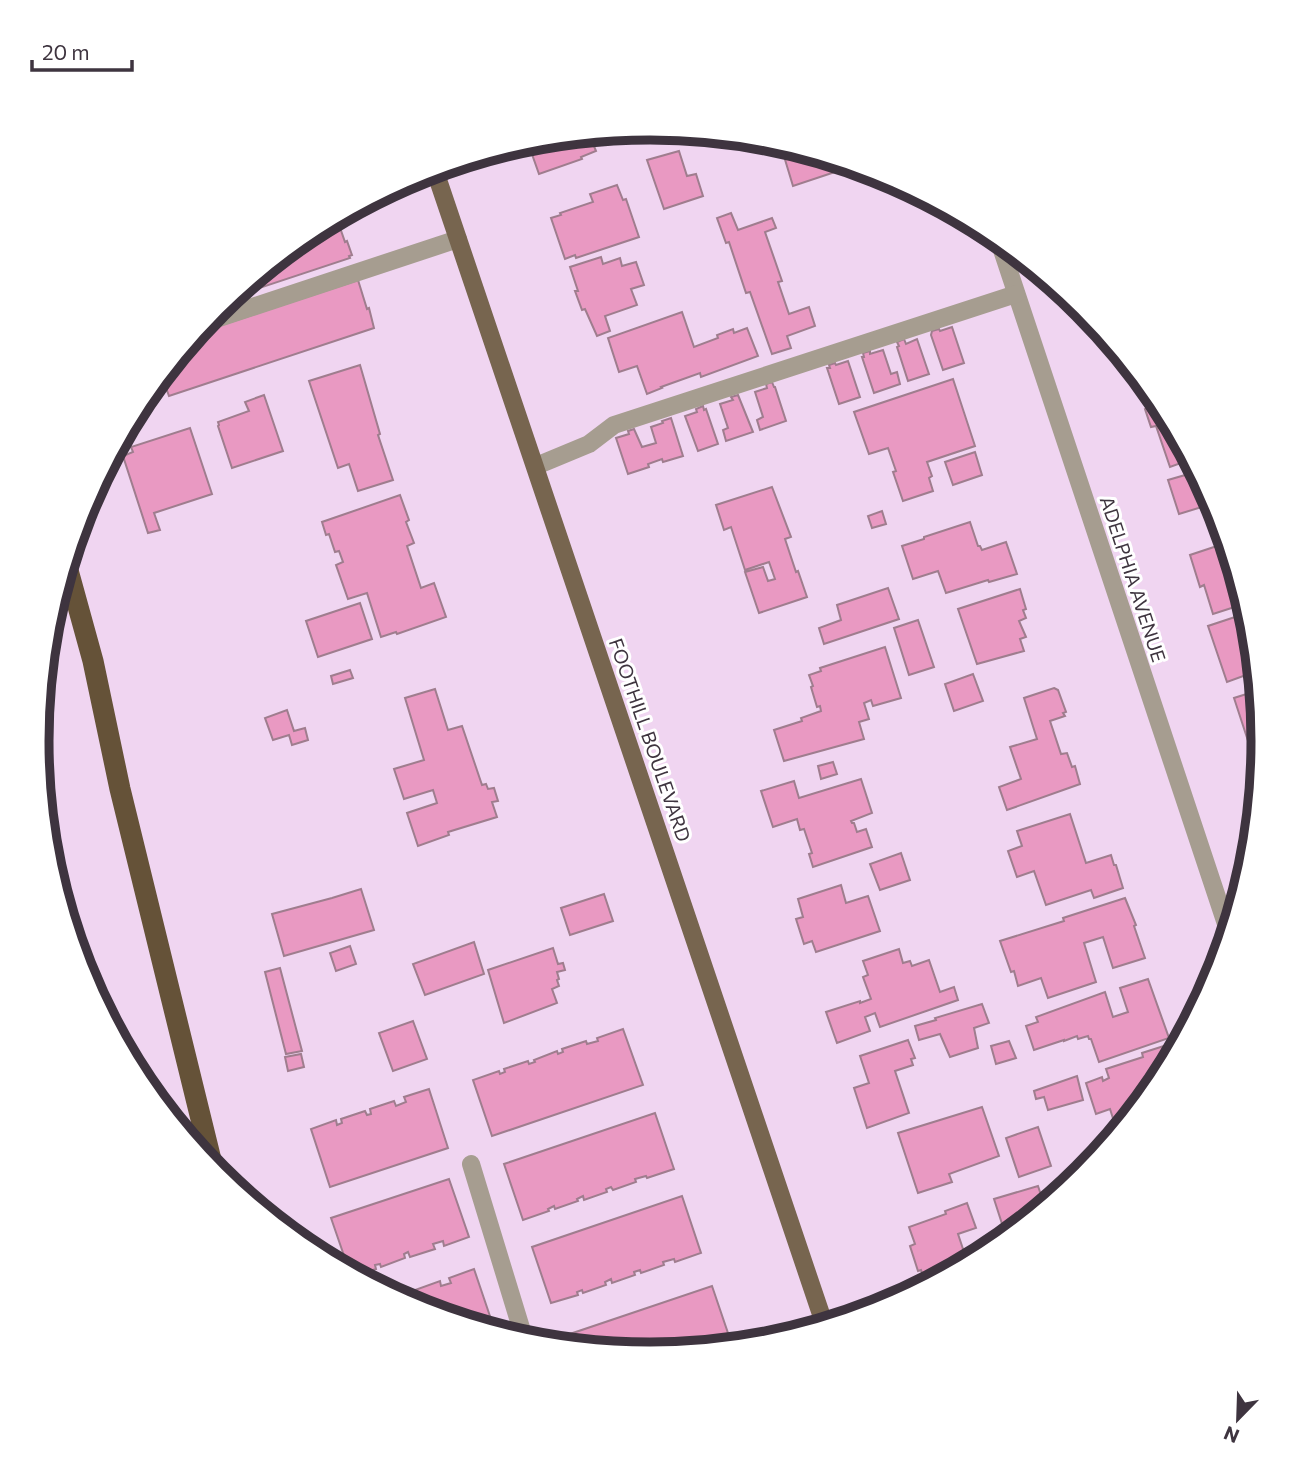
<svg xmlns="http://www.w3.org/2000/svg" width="1301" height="1482" font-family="Commissioner,sans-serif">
<rect width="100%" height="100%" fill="#f0d5f1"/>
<g fill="#e999c2" stroke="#9f7d8e" stroke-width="2">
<path d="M592,133L589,134L596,151L581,157L582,159L539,174L527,140Z"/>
<path d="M800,148L856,165L793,186L783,153Z"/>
<path d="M679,151L687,176L696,174L703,196L664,209L647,160Z"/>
<path d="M617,185L623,200L626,199L639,237L576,258L575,255L565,259L551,218L561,215L560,213L593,202L590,194Z"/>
<path d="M731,213L738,230L772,218L776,228L765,232L782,281L778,282L789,314L809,307L815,326L787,336L791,348L772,354L750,292L746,293L729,242L726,243L717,218Z"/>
<path d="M336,216L345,242L347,241L352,255L349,256L350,258L226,299L310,230Z"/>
<path d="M601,257L603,264L620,258L622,266L636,262L644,285L631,289L637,305L605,316L610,331L597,336L585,309L582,310L575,291H578L570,267Z"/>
<path d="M358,280L367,309L369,308L374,328L169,396L161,374L194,334Z"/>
<path d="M682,312L694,347L718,338L717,335L733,329L734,333L747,328L758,356L701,377L700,373L661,387L662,388L647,394L637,366L619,372L608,338Z"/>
<path d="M952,327L964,363L943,370L931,335L932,331L939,329L940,331Z"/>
<path d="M904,339L906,344L917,339L929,374L908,381L897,347L899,346L897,342Z"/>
<path d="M883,350L891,374L897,372L900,384L874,393L862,357H864L863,353L870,351V354Z"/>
<path d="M848,361L860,397L839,404L827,368H830L829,365L835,363L836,365Z"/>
<path d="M360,365L380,434L378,435L393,480L358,491L349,464L338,468L309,381Z"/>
<path d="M1139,373L1155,393L1146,396Z"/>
<path d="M953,379L975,446L927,462L932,476L929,478L933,491L903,501L893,472L896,471L888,448L869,454L854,412Z"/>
<path d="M772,382L774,387H775L786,421L760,430L757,420L763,417L755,392L767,388L766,384Z"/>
<path d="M264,395L283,451L232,468L218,426L219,425L218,422L249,411L245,402Z"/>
<path d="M738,395L753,432L726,441L723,430L728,428L720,404L733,400L731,397Z"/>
<path d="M1162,403L1192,459L1170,467L1156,426L1151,427L1145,409Z"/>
<path d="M703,406L704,410L706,409L718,444L698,451L685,416L697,412L696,409Z"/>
<path d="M671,418L683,456L663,462L662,459L648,464L649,467L628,474L616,438L629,434L628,431L634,429L642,447L656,443L651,427L663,423L662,421Z"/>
<path d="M190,428L212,494L154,513L160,530L148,533L123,456L133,452L131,447Z"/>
<path d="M975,452L982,475L953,485L945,462Z"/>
<path d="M1199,471L1218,507L1224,528L1217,530L1211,510L1207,512L1205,506L1179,514L1168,480Z"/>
<path d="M772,487L791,537L785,539L796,572L798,571L807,597L759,613L745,572L763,567L768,581L775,579L769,562L745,570L731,527L724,530L716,505Z"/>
<path d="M400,495L409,520L406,522L414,543L407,546L421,588L434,583L446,617L397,634L396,632L381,637L367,593L348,599L336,565L343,562L339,551L335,552L329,534L326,535L322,522Z"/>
<path d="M882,511L886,524L872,528L868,516Z"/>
<path d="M970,522L978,546H980L982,550L1006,542L1017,574L989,582L988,580L946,593L938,571L913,579L902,546L924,539V537Z"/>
<path d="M1228,540L1247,603L1213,614L1204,585L1200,587L1190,555L1217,546V543Z"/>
<path d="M888,588L899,619L824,644L819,628L841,620L837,605Z"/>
<path d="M1020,589L1026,609L1023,610L1026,618L1019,621L1026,637L1020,639L1024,651L977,664L958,609Z"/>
<path d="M360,603L372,639L318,657L306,621Z"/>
<path d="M1250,612L1253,622L1257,671L1227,682L1208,626Z"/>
<path d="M918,620L934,667L909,675L894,628Z"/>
<path d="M885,647L901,698L873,706L871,700L864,703L869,719L859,722L864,739L784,761L774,730L802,721L801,718L821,711L820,706L817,707L811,687L813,686L809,675L821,671L820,668Z"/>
<path d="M350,670L353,678L333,684L331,676Z"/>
<path d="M973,674L983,701L954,711L945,684Z"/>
<path d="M1054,688L1058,690L1066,712L1063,713L1065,716L1050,721L1061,754L1067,753L1072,767L1075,766L1080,784L1007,810L999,787L1021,779L1010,747L1037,739L1024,698Z"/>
<path d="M435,689L448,730L462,726L482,785L486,784L488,789L494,788L498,801L492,802L497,817L448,832L449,835L418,846L407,813L437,803L433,790L404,799L394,769L424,760L405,698Z"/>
<path d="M1259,690L1264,741L1263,749L1252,753L1234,698Z"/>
<path d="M287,710L294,731L305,728L308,740L292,745L289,735L273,740L265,718Z"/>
<path d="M833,762L837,774L821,779L818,766Z"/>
<path d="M861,779L872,813L851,821L852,823H854L857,832L866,829L872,847L813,867L809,854L812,853L804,829L800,830L797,819L773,827L761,791L794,781L799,798Z"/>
<path d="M1070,814L1086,863L1111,855L1114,865H1116L1123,888L1094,898L1091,890L1046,905L1034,871L1017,877L1008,851L1022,846L1017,831Z"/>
<path d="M901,853L910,880L880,890L870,864Z"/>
<path d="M841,885L846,903L868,896L880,931L816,952L812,941L804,944L796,919L803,917L798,899Z"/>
<path d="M361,889L374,930L284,956L272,914L332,898Z"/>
<path d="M604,894L613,921L570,935L561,908Z"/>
<path d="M1125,898L1136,925L1134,926L1145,958L1113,968L1103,937L1084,943L1096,982L1048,998L1041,978L1018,986L1014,971L1011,972L1000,941L1064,921L1063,918Z"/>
<path d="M474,942L484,974L425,995L413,964Z"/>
<path d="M350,946L356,964L336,971L330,953Z"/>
<path d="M553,948L558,964L563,963L565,970L557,972L559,979L557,980L559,986L552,989L557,1003L504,1023L488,970Z"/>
<path d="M899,949L903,963L910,961L912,966L929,960L940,992L954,987L958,1000L880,1027L875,1013L865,1017L870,1031L837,1043L826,1012L860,1001V1003L871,999L863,977L868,975L863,961Z"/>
<path d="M280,968L302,1051L286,1054L265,972Z"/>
<path d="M1148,979L1169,1038L1099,1062L1091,1039H1089L1088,1036L1078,1039L1077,1036L1064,1041V1040L1034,1050L1026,1026L1038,1022L1036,1017L1105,992L1113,1017L1128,1012L1120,988Z"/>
<path d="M982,1004L989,1023L974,1028L978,1048L950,1057L940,1034L919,1040L915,1026L936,1020L935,1018Z"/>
<path d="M413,1021L427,1059L393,1071L379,1033Z"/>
<path d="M623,1029L643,1085L492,1136L473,1080L499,1071L500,1074L505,1072L504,1069L528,1061L529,1064L535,1062L534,1060L557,1051L558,1054L563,1052L562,1049L586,1041L587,1044L598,1041L597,1038Z"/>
<path d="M908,1040L915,1058L911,1059L913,1065L895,1071L909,1113L867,1128L854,1088L869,1083L860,1056Z"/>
<path d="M1009,1041L1016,1058L996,1064L991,1046Z"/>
<path d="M1170,1044L1174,1057L1161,1082L1118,1134L1110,1109L1096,1114L1086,1083L1102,1077L1103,1081L1109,1078L1106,1069L1143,1057L1142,1053Z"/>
<path d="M301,1054L304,1067L288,1071L285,1057Z"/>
<path d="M1077,1076L1083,1100L1048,1110L1044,1097L1036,1099L1034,1091Z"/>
<path d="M429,1089L448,1148L330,1187L311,1129L336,1120L337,1125L342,1123L341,1119L365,1111L367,1115L371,1114L370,1109L394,1101L396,1106L406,1102L404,1097Z"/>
<path d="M982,1107L999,1156L949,1174L952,1182L918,1193L898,1133Z"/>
<path d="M655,1113L674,1169L647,1178L646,1176L635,1179L636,1182L613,1190L611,1187L606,1189L607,1192L584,1200L583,1196L577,1199L578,1201L555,1209L554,1206L548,1209L549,1211L523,1220L504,1164Z"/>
<path d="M1038,1127L1051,1166L1019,1177L1006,1138Z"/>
<path d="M449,1179L469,1237L444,1246L443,1241L433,1244L435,1249L410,1257L408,1252L404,1254L405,1258L381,1267L380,1264L375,1265L376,1269L355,1276L350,1273L331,1218Z"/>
<path d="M1038,1186L1044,1204L1047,1202L1048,1205L1006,1240L1003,1230H1004L994,1199Z"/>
<path d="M682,1196L701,1253L675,1262L674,1259L663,1262L664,1265L641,1273L640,1270L634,1272L635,1275L612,1283L611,1279L605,1282L606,1285L583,1293L582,1290L577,1292L578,1295L551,1303L532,1247Z"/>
<path d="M967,1203L976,1228L958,1234L968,1264L926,1286L921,1270L918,1271L910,1246L915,1244L909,1227L946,1214L945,1211Z"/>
<path d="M474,1269L494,1328L487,1330L415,1308L394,1297L411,1291L412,1296L417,1294L415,1290L440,1281L441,1286L451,1283L449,1278Z"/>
<path d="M712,1286L731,1342L711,1349L704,1350L703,1348L697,1350L650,1355L564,1346L561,1337Z"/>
</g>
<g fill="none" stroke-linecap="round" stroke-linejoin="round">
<g stroke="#a69d90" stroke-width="18">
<path d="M997,235L1230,936"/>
<path d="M204,323L458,239"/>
<path d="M536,466L589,444L614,425L1016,294"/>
<path d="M471,1164L525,1341"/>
</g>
<path stroke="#77654f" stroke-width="18" d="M434,168L825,1326"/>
<path stroke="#655238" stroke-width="21" d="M66,563L93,661L120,789L214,1172"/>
</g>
<g text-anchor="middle" stroke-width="6" stroke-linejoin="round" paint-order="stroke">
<g font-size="19" fill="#3e343f" stroke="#fff">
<text transform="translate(1133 579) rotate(72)" y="7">ADELPHIA AVENUE</text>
<text transform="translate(650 740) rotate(71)" y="7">FOOTHILL BOULEVARD</text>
</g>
</g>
<path d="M0 0H1301V1482H0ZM49 741a601 601 0 1 1 1202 0a601 601 0 1 1-1202 0Z" fill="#fff" fill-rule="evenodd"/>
<path fill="none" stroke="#3e343f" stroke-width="9" d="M49 741a601 601 0 1 1 1202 0a601 601 0 1 1-1202 0Z"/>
<g transform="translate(1238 1419) rotate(203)" stroke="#ffffff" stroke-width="5" paint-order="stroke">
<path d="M0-5L12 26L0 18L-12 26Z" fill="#3e343f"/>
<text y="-10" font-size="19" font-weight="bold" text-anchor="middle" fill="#3e343f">N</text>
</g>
<path d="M32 60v10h100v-10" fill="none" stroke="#3e343f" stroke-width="3.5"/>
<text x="42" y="60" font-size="21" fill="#3e343f" stroke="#ffffff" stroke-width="5" paint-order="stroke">20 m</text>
</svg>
